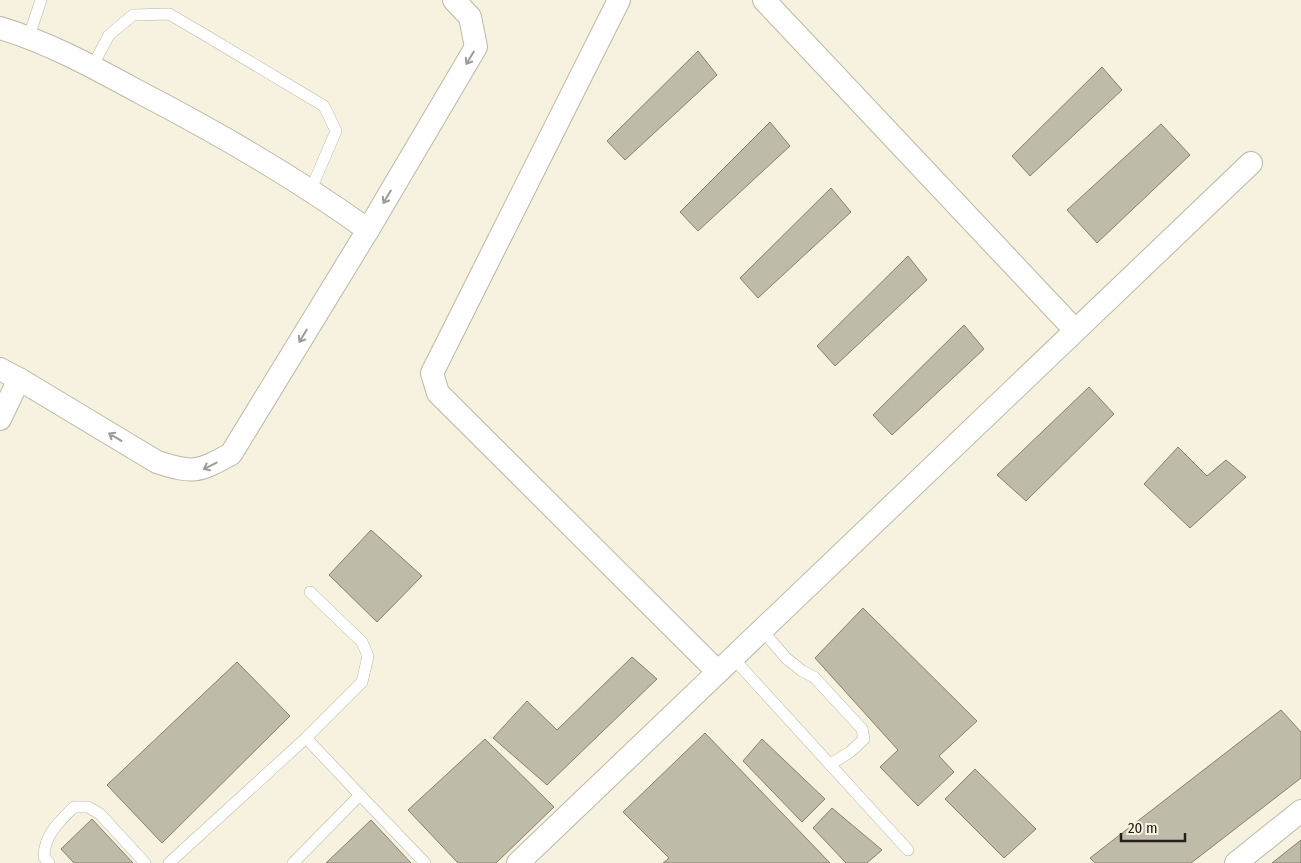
<svg xmlns="http://www.w3.org/2000/svg" width="1301" height="863" font-family="'Fira Sans Condensed',sans-serif">
<rect width="100%" height="100%" fill="#f6f2df"/>
<g fill="#bfbba9" stroke="#858170">
<path d="M698,51L717,75L625,160L607,141Z"/>
<path d="M1102,67L1122,90L1030,176L1012,156Z"/>
<path d="M770,122L790,146L698,231L680,212Z"/>
<path d="M1161,124L1190,155L1097,243L1067,210Z"/>
<path d="M831,188L851,212L758,298L740,278Z"/>
<path d="M908,256L927,280L835,366L817,346Z"/>
<path d="M964,325L984,349L892,435L873,415Z"/>
<path d="M1089,387L1114,414L1026,501L997,475Z"/>
<path d="M1178,447L1207,476L1226,460L1246,477L1190,528L1144,484Z"/>
<path d="M371,530L422,576L377,622L329,575Z"/>
<path d="M863,608L977,721L939,756L954,772L918,806L880,767L898,750L815,658Z"/>
<path d="M632,657L657,679L547,785L493,738L527,701L557,730Z"/>
<path d="M237,662L290,716L162,843L107,785Z"/>
<path d="M1281,710L1301,732V778L1191,863H1095L1090,858Z"/>
<path d="M705,733L830,863H663L669,858L623,812Z"/>
<path d="M485,739L554,807L496,863H458L408,810Z"/>
<path d="M762,739L825,799L802,822L743,761Z"/>
<path d="M975,769L1036,829L1004,858L945,799Z"/>
<path d="M832,808L882,850L867,863H846L813,828Z"/>
<path d="M92,819L133,863H74L61,849Z"/>
<path d="M371,820L411,863H326Z"/>
<path d="M1301,840V863H1272Z"/>
</g>
<g fill="none" stroke-linecap="round" stroke-linejoin="round">
<defs>
<g id="service">
<path d="M29,36L41,0"/>
<path d="M92,67L109,35L133,15L169,14L205,35L324,106L336,131L311,189"/>
<path d="M761,629L786,658L802,671L814,677L862,729L864,739L850,752L831,764"/>
<path d="M732,657L908,850"/>
<path d="M306,738L360,795"/>
<path d="M49,863L44,857C44,835 59,822 74,807H88L100,814L145,863"/>
<path d="M169,863L306,738L362,682L368,656L362,642L310,592"/>
<path d="M293,863L360,795L425,863"/>
</g>
<g id="minor">
<path d="M619,0L432,373L438,393L717,671"/>
<path d="M764,0L1074,329"/>
<path d="M0,28C50,43 95,68 141,93C220,134 296,178 368,230"/>
<path d="M0,369L19,379L157,462C194,474 198,472 231,454L368,230L476,47L470,17L454,0"/>
<path d="M0,419L19,379"/>
<path d="M518,863L1251,163"/>
<path d="M1236,863L1301,811"/>
</g>
</defs>
<use href="#service" stroke="#bbb7a5" stroke-width="12"/>
<use href="#minor" stroke="#bbb7a5" stroke-width="24"/>
<use href="#service" stroke="#fff" stroke-width="11"/>
<use href="#minor" stroke="#fff" stroke-width="22"/>
</g>
<defs><path id="oneway-shaft" d="M-6 0H5M1.5-3L5.5 0L1.5 3" fill="none" stroke-width="1.6" stroke-linecap="round" stroke-linejoin="round" transform="scale(1.25)"/></defs>
<g stroke="#9c9b98">
<use href="#oneway-shaft" transform="translate(470 58) rotate(121)"/>
<use href="#oneway-shaft" transform="translate(387 197) rotate(121)"/>
<use href="#oneway-shaft" transform="translate(303 336) rotate(121)"/>
<use href="#oneway-shaft" transform="translate(115 437) rotate(-149)"/>
<use href="#oneway-shaft" transform="translate(210 466) rotate(153)"/>
</g>
<path d="M1121 833v8h64v-8" fill="none" stroke="#222019" stroke-width="2.5"/>
<text x="1128" y="833" font-size="15" fill="#222019" stroke="#f6f2df" stroke-width="4" paint-order="stroke">20 m</text>
</svg>
